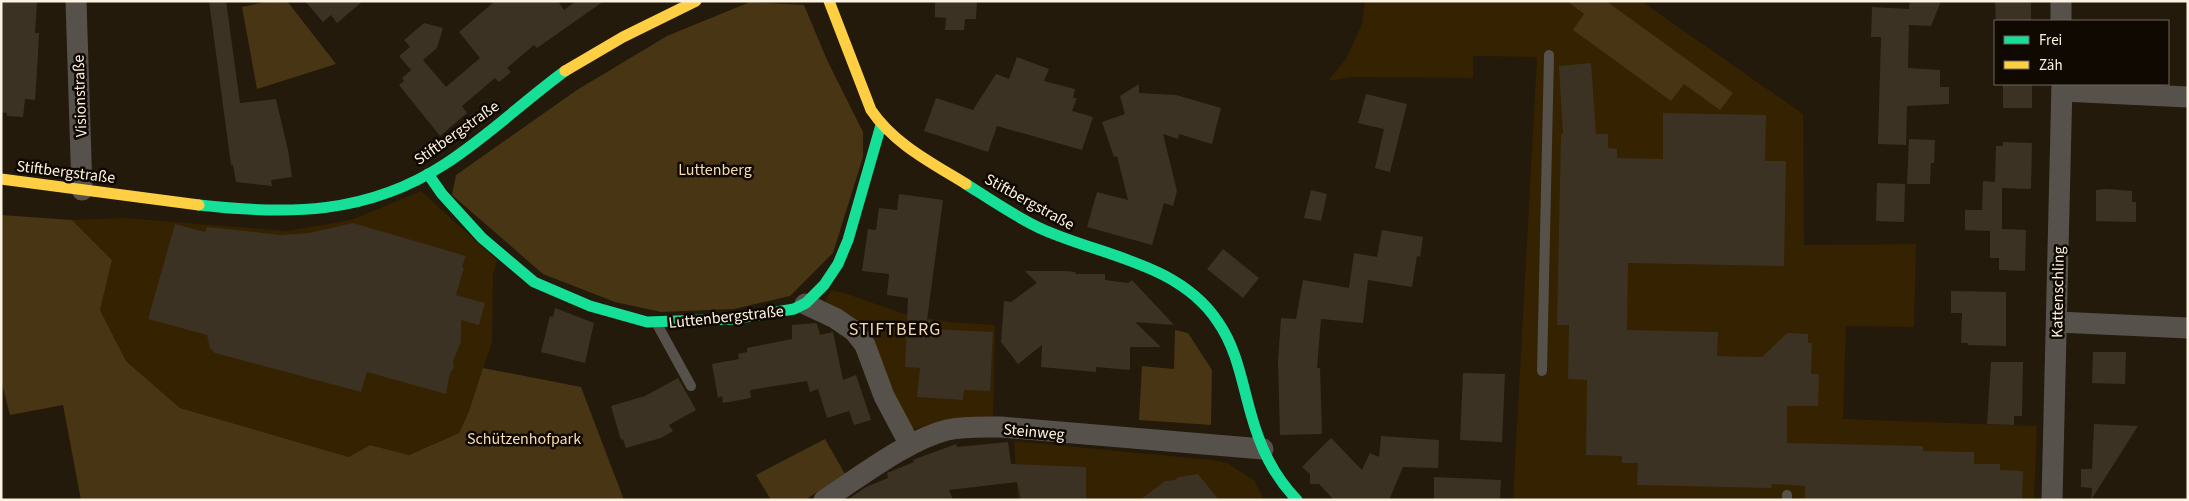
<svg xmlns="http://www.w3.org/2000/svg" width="2189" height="501" font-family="'Source Sans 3',sans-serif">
<rect width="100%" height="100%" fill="#231a0b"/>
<g fill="#342201">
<path d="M1365,1H1641L1803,114L1804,245L1916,244L1914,327L1846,326L1843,419L2037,426L2034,500H1513L1537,57L1473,56V78L1352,77L1328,81L1346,59L1362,24Z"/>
<path d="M421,191L497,260L493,275L492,342L469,411L459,433L408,455L370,445L349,457L180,408L126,361L100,310L112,260L72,220L124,218L287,231L351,220Z"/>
<path d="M831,290L847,294L905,314L949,322L995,325L993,421L941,423L909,430L893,402L824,304Z"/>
<path d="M1014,441L1212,460L1227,463L1254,480L1264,500H1018Z"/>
</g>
<g fill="#483513">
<path d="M269,1H287L336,64L257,89L242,7Z"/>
<path d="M1567,1H1606L1733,93L1720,110L1684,84L1671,101L1573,30L1584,14Z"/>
<path d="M750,2L804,5L827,60L863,132V157L833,253L790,296L734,309L661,312L615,302L543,274L452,195L456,175L577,90L667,36Z"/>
<path d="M1,215L72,220L112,260L100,310L126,361L180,408L349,457L370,445L409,455L459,433L469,411L483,368L581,387L624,500H81L63,405L10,415L1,380Z"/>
<path d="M1175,330L1188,333L1212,370L1211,425L1139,420L1142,366L1174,369Z"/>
<path d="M825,439L845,474L805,500H771L756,475Z"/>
</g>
<g fill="#3b3223">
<path d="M1,1H37L35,33H39L38,55L35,100L25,99L23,117L7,116V113L1,112Z"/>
<path d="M209,1H226L240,103L276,99L288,150L292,177L271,180L272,186L236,182L233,165H231Z"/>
<path d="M305,1H363L337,23L331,15L323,22Z"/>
<path d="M495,1H558L564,10L576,1H604L537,48L534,45L507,68L511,72L499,82L495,78L462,106L467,113L440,136L399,85L404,81L402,78L416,66L411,70L399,56L410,47L404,40L424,23L443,28L437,48L423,60L446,87L480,58L459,32Z"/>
<path d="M935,1H977L976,19H965L964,30H945L946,18L935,17Z"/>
<path d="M1910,1H1941L1931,26L1909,25L1908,68L1940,70V87H1949V104L1907,106L1906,145L1878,144L1881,37H1871L1872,7L1909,9Z"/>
<path d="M1995,1H2031V21H1996Z"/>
<path d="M1017,57L1049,69L1044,81L1075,89L1073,98H1077L1072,111L1093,117L1082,150L997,126L988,152L924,131L936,98L973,110L996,74L1009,79Z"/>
<path d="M1591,63L1596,134H1608V148L1617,149V158L1663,159V113L1766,115L1765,161H1786L1784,266L1628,263L1627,330L1718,332L1717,356L1762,357L1787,333L1808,334V343H1812L1811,374H1819L1818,406H1787V443L1923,446V451L1974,452V464H2000V470L2023,471L2022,500H1805V486L1772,484L1771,488L1637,485L1638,463H1622V456L1586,455L1587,380L1568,379L1569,325H1557L1561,134H1563L1559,66Z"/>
<path d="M1139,84V93L1176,95L1221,108L1212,144L1179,134L1178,139L1163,134L1177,191L1173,206L1164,203L1152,245L1087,227L1097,192L1128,200L1117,156L1114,157L1102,122L1125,114L1120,96Z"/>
<rect x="2003" y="84" width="29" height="24"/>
<path d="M1366,94L1407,104L1390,172L1375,168L1384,129L1358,123Z"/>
<path d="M1909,139L1935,140L1934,163H1931L1930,184H1907Z"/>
<path d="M2003,142L2032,143L2031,189L2002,188V229L2026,230L2025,271L1999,270V258H1990V231L1965,230V210H1982L1983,181L1995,182L1996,146H2003Z"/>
<path d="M1877,183L1905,184L1904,222L1876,221Z"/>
<path d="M2106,189L2132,191V202H2136V222L2096,221V190Z"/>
<path d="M1311,190L1327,194L1321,221L1304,218Z"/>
<path d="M899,194L943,200L927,320L934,321L933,329L993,332L990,391L964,390L963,400L917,397L920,368L905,367L908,298L887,295L889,274L862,271L868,229L876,230L879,208L897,210Z"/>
<path d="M353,223L466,256L462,267L464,268L456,295L485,303L479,325L461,320V342L453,361L454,368L450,373L446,394L367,372L361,392L215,353L210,348L207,335L148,319L175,224L205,232L207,227L281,235L309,233Z"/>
<path d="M1382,230L1423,237L1420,257L1417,256L1412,287L1368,280L1363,323L1321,319L1317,368H1320L1322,434L1280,435L1278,361L1281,318L1296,319L1303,280L1349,288L1354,253L1377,257Z"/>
<path d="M1223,249L1259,278L1243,298L1207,269Z"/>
<path d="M1025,271H1064L1076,272L1075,274H1105V280L1128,283L1132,280L1174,325L1135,322L1161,347H1130V370L1096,367V372L1041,367L1042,345L1018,364L1001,342L1004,301L1011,302L1037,283Z"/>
<path d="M1951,291L2006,292V346L1968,345V343H1961L1962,313H1951Z"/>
<path d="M555,308L594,323L585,363L541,352L550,316L553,317Z"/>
<path d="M815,323L817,324L820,335L833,332L843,380L856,375L871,420L854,425L849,411L827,418L818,389L810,392L807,381L750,390L751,398L723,403L722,396L718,398L712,364L739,359L738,354L747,352V348L792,339V325Z"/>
<path d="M2093,352H2126L2125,384L2092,383Z"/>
<path d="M1991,362H2023L2022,416H2014V425L1987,424Z"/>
<path d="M1463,373L1505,374L1502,442L1460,440Z"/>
<path d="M678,378L696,410L669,425L673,431L661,438L626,448L623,439L621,440L611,406L645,396Z"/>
<path d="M2094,424L2138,426L2091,500L2092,488L2081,487V469H2092Z"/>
<path d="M1381,436L1439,440L1438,468L1403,467L1389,500H1334L1319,484H1310V474L1302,467L1331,438L1362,470L1370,453L1379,457Z"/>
<path d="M1008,442L1011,464L1086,467V500H1021L1017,482L949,490L953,500H847L866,487L888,478L887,473L914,462L913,460L956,444L957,447Z"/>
<path d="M1198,474L1219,500H1140L1165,481L1175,480L1179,477Z"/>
<path d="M1434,477L1501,480L1500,500H1434Z"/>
</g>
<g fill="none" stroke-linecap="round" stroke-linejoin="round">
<g stroke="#56514b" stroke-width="10">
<path d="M658,326L691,386"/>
<path d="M1542,371L1549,55"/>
<path d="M1787,495V500"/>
</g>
<g stroke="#56514b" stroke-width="21">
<path d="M76,1L82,190"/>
<path d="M2061,1V21"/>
<path d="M2062,91L2188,97"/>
<path d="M805,304L835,318L854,331L865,345L884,396L910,445"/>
<path d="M2057,322L2188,328"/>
<path d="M824,500C860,477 907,440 947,430C965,426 983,427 1001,427L1263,449"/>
<path d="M2052,500L2062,84"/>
</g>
<g stroke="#16e098" stroke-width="11">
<path d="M428,174L442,194L482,238L534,282L590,306L647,322L734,319L794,309L806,303L824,285L838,264L848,240L881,125"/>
<path d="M966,184C991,200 1017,218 1044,230C1103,256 1180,264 1218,322C1237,349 1242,383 1251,414C1260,447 1273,475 1297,500"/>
<path d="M199,205C288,215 367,215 445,164C487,137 524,101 565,71"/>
</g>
<g stroke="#ffcf43" stroke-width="11">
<path d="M829,1L871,110C894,144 932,163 966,184"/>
<path d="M565,71L623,37L696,1"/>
<path d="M1,179L199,205"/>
</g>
</g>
<g text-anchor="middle" stroke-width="5" stroke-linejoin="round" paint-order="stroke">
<g font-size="16" fill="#fdf3e2" stroke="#100901">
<text transform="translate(79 96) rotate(-92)" y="6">Visionstraße</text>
<text transform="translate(456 132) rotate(-35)" y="6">Stiftbergstraße</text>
<text transform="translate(66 171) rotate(7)" y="6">Stiftbergstraße</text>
<text transform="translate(1030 201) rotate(29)" y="6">Stiftbergstraße</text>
<text transform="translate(2057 292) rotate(-89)" y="6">Kattenschling</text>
<text transform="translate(726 316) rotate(-6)" y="6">Luttenbergstraße</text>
<text transform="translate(1034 431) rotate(5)" y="6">Steinweg</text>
</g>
<g font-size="16" fill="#f6dbb3" stroke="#100901">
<text x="715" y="175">Luttenberg</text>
<text x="524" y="444">Schützenhofpark</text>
</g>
<g font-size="18" letter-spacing="1" fill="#f0daba" stroke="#100901">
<text x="895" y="335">STIFTBERG</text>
</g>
</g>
<rect width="2189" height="501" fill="none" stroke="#fdf3e2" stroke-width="5"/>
<rect x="1994" y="20" width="175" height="65" fill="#100901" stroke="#6f675b"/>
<rect x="2004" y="36" width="25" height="8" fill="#16e098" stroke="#6f675b"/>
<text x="2039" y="45" font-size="15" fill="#fdf3e2">Frei</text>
<rect x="2004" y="61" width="25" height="8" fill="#ffcf43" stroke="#6f675b"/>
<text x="2039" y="70" font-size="15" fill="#fdf3e2">Zäh</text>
</svg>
